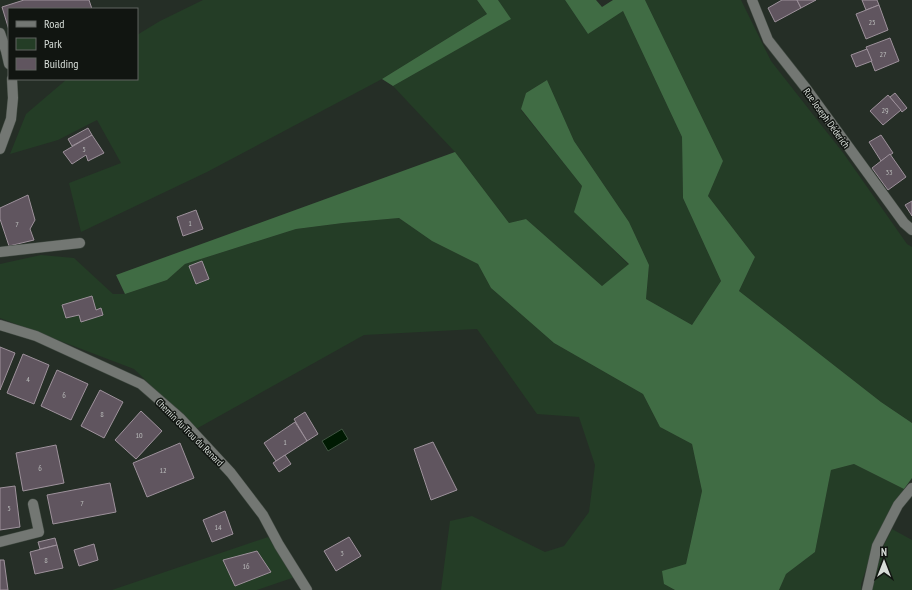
<svg xmlns="http://www.w3.org/2000/svg" width="912" height="590" font-family="'PT Sans Narrow',sans-serif">
<rect width="100%" height="100%" fill="#252e26"/>
<g fill="#243d26">
<path d="M203,0H477L487,14L382,79L207,172L81,232L69,183L121,163L97,120L58,140L10,154L26,114L67,79H137V35L160,21Z"/>
<path d="M498,0H565L588,34L623,11L682,137L683,198L721,281L692,325L646,299L649,265L629,222L574,141L547,80L526,93L521,110L582,186L575,212L629,265L602,286L526,219L509,223L455,152L393,86L510,19Z"/>
<path d="M645,0H741L771,61L844,154L907,244L912,247V423L881,402L739,291L755,257L708,196L723,161Z"/>
<path d="M399,218L432,241L478,264L491,288L554,343L643,394L660,427L692,444L702,491L686,564L664,584L675,590H441L450,521L472,516L545,552L564,546L589,512L595,465L579,417L537,414L477,329L364,335L196,429L134,369L0,318V264L41,255L74,258L113,294H125L167,280L185,264L296,229L343,223Z"/>
<path d="M854,464L904,489L877,536L861,584V590H779L786,574L815,552L831,470Z"/>
<path d="M892,529L912,540V590H871L884,545Z"/>
<path d="M268,537L295,577L257,590H112Z"/>
</g>
<g fill="#406c44">
<path d="M477,0H498L511,19L393,86L382,79L487,14Z"/>
<path d="M565,0H596L602,7L613,0H645L723,161L708,196L755,257L739,291L881,402L912,423V478L904,489L854,464L831,470L815,552L786,574L779,590H675L664,584L662,571L686,564L702,491L692,444L660,427L643,394L554,343L491,288L478,264L432,241L399,218L343,223L296,229L185,264L167,280L125,294L116,275L455,152L509,223L526,219L602,286L629,264L574,212L582,186L521,109L526,93L547,80L574,141L629,222L649,265L646,299L692,325L721,281L683,198L682,137L623,11L588,34Z"/>
</g>
<path fill="#001a02" stroke="#405442" d="M342,429L348,439L328,451L322,441Z"/>
<g fill="#60555f" stroke="#9e929c">
<path d="M24,0H89L92,9H9V30L2,7Z"/>
<path d="M782,0H797L801,8L775,22L768,8Z"/>
<path d="M797,0H816L801,8Z"/>
<path d="M862,0H877L879,5L866,10Z"/>
<path d="M879,5L888,30L866,39L856,14Z"/>
<path d="M890,38L899,61L875,71L866,47Z"/>
<path d="M867,49L872,61L856,67L851,55Z"/>
<path d="M895,93L907,108L902,112L890,97Z"/>
<path d="M888,95L901,110L883,125L870,111Z"/>
<path d="M88,128L92,135L72,146L68,139Z"/>
<path d="M92,135L104,153L88,161L86,155L72,164L63,152Z"/>
<path d="M881,135L893,153L881,161L869,142Z"/>
<path d="M890,154L906,177L888,190L872,168Z"/>
<path d="M28,195L35,220L30,229L34,240L9,246L0,219V208Z"/>
<path d="M912,201V216L905,205Z"/>
<path d="M196,210L203,229L183,236L177,217Z"/>
<path d="M202,261L209,279L196,284L189,266Z"/>
<path d="M92,296L96,310L101,308L103,315L81,322L79,315L66,318L62,305Z"/>
<path d="M0,347L15,353L0,390Z"/>
<path d="M23,354L49,365L34,404L7,393Z"/>
<path d="M57,370L88,384L71,420L41,406Z"/>
<path d="M100,390L123,402L104,438L81,426Z"/>
<path d="M141,411L162,431L136,459L115,440Z"/>
<path d="M305,412L318,434L307,441L294,419Z"/>
<path d="M295,422L307,441L276,461L264,443Z"/>
<path d="M433,442L457,490L431,500L414,449Z"/>
<path d="M180,443L194,478L147,497L133,463Z"/>
<path d="M56,445L64,483L23,491L16,453Z"/>
<path d="M285,455L291,464L279,472L273,463Z"/>
<path d="M110,483L116,512L53,524L47,495Z"/>
<path d="M15,486L20,527L0,530V488Z"/>
<path d="M225,511L233,534L212,542L203,520Z"/>
<path d="M349,537L361,556L336,571L324,551Z"/>
<path d="M55,538L57,545L40,549L38,542Z"/>
<path d="M94,544L98,560L79,566L74,550Z"/>
<path d="M57,545L63,568L35,574L30,552Z"/>
<path d="M257,551L271,572L235,586L223,560Z"/>
<path d="M0,560H4L8,590H0Z"/>
</g>
<g fill="none" stroke-linecap="round" stroke-linejoin="round">
<defs>
<g id="minor">
<path d="M752,0L768,40L805,87L904,223L912,230"/>
<path d="M0,33L6,51L9,64"/>
<path d="M0,149L11,119L13,98L12,79"/>
<path d="M0,252L80,243"/>
<path d="M0,325L36,336L141,384L180,418L231,473L263,515L279,545L307,590"/>
<path d="M0,542L39,532L33,504"/>
<path d="M867,590L877,546L898,505L912,488"/>
</g>
</defs>
<use href="#minor" stroke="#414a42" stroke-width="11"/>
<use href="#minor" stroke="#737773" stroke-width="10"/>
</g>
<g text-anchor="middle" stroke-width="3" stroke-linejoin="round" paint-order="stroke">
<g font-size="8" fill="#b9bbba">
<text x="872" y="25">25</text>
<text x="883" y="57">27</text>
<text x="885" y="113">29</text>
<text x="84" y="152">5</text>
<text x="889" y="175">33</text>
<text x="190" y="226">1</text>
<text x="17" y="227">7</text>
<text x="28" y="382">4</text>
<text x="64" y="398">6</text>
<text x="102" y="417">8</text>
<text x="139" y="438">10</text>
<text x="285" y="445">1</text>
<text x="40" y="471">6</text>
<text x="163" y="473">12</text>
<text x="82" y="506">7</text>
<text x="9" y="511">5</text>
<text x="218" y="530">14</text>
<text x="342" y="556">3</text>
<text x="46" y="563">8</text>
<text x="246" y="569">16</text>
</g>
<g font-size="10" fill="#d7ddd8" stroke="#111511">
<text transform="translate(827 118) rotate(54)" y="4">Rue Joseph Déderich</text>
<text transform="translate(190 432) rotate(45)" y="4">Chemin du Trou du Renard</text>
</g>
</g>
<rect x="8" y="8" width="130" height="72" fill="#111511" stroke="#606561"/>
<rect x="16" y="21" width="20" height="6" fill="#737773" stroke="#606561"/>
<text x="44" y="28" font-size="12" fill="#d7ddd8">Road</text>
<rect x="16" y="38" width="20" height="12" fill="#243d26" stroke="#606561"/>
<text x="44" y="48" font-size="12" fill="#d7ddd8">Park</text>
<rect x="16" y="58" width="20" height="12" fill="#60555f" stroke="#606561"/>
<text x="44" y="68" font-size="12" fill="#d7ddd8">Building</text>
<g transform="translate(884 562)" stroke="#111511" stroke-width="3" paint-order="stroke">
<path d="M0-3L7 15L0 10L-7 15Z" fill="#d7ddd8"/>
<text y="-6" font-size="11" font-weight="bold" text-anchor="middle" fill="#d7ddd8">N</text>
</g>
</svg>
